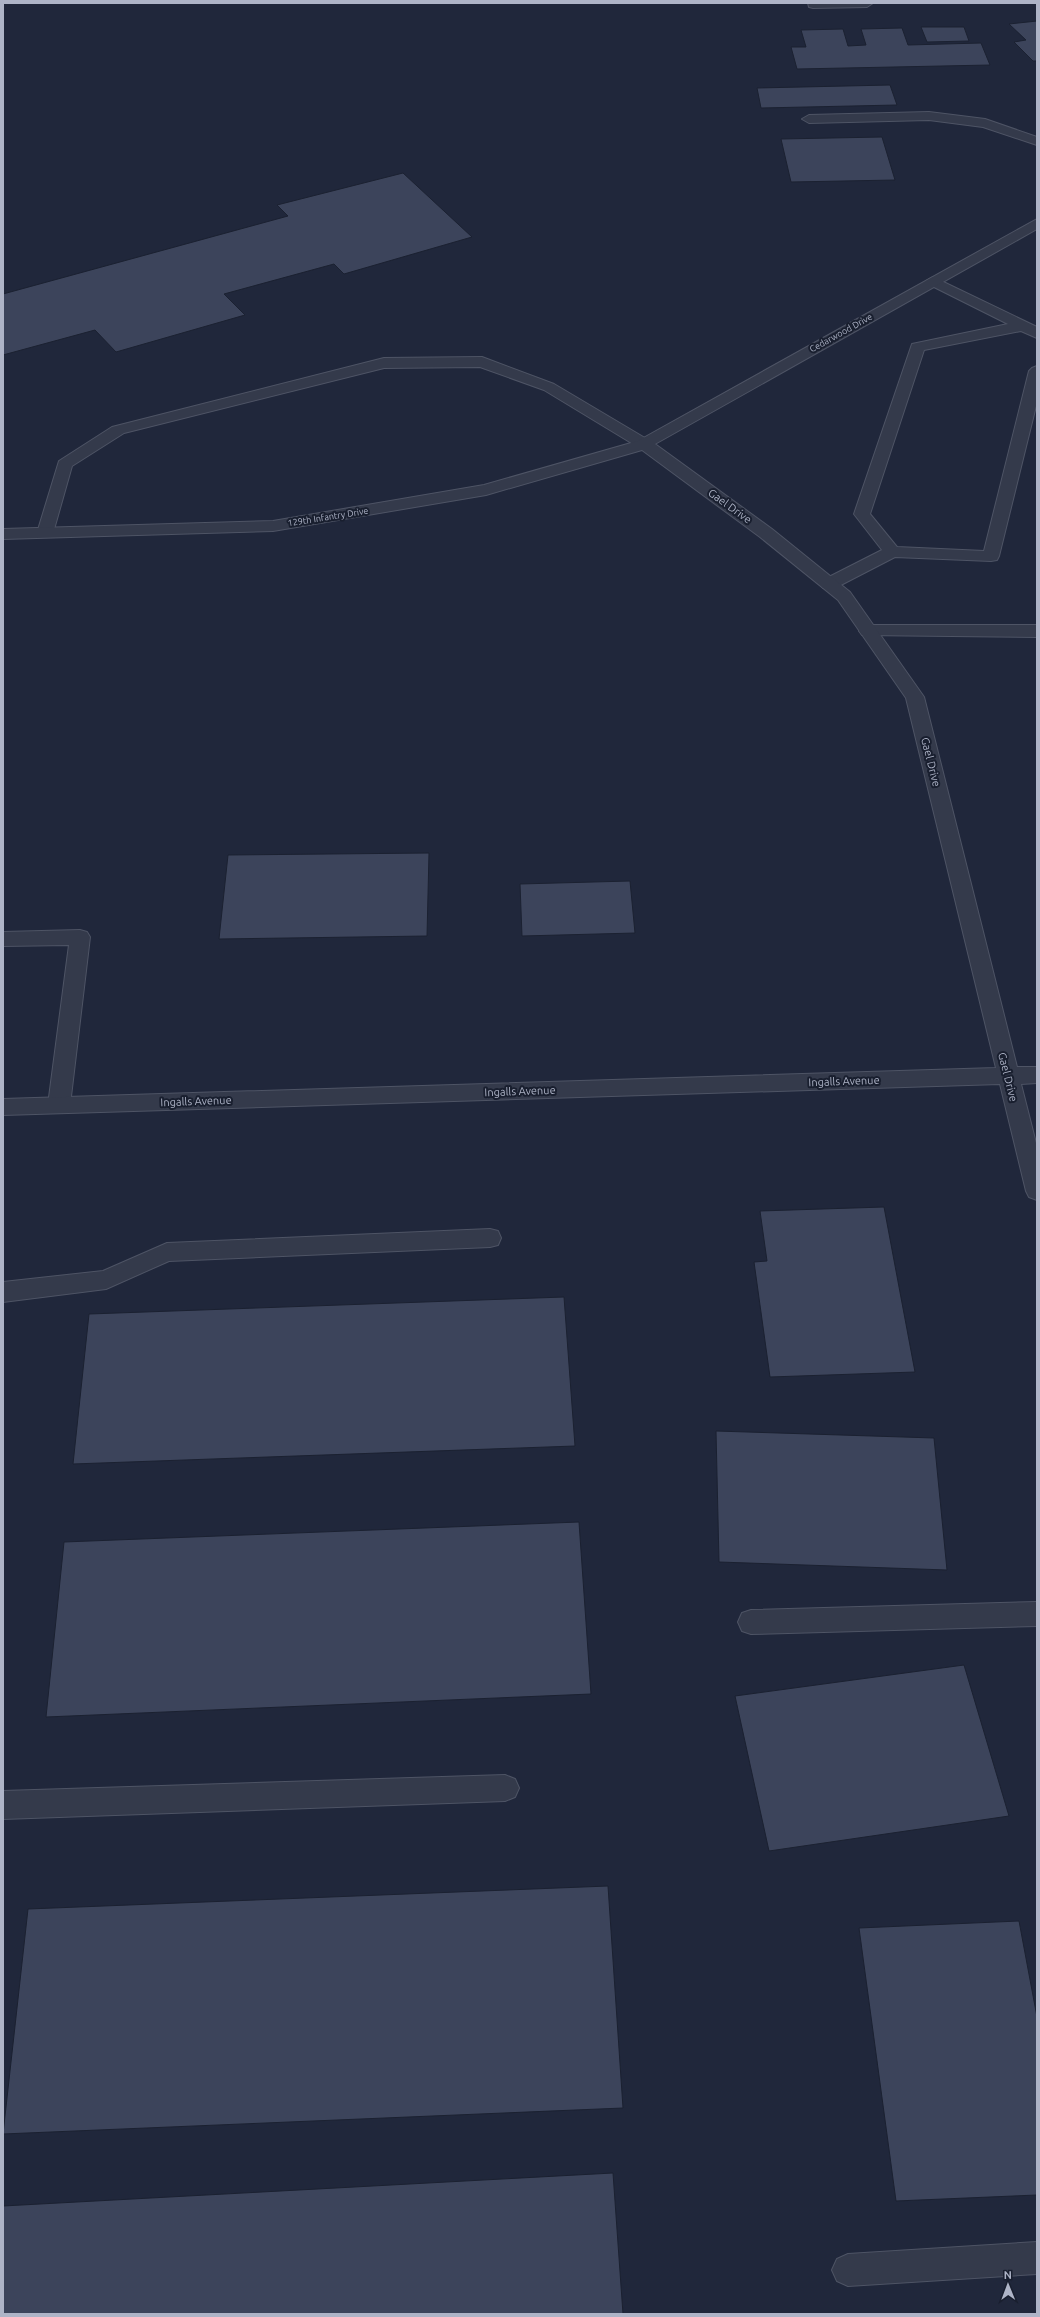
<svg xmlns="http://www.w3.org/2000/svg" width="1040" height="2317" font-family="Ubuntu,sans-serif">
<rect width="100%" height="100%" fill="#20273b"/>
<g fill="#3c445b" stroke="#1b2131">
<path d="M1037,21V61H1033L1014,42L1026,40L1009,24Z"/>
<path d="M921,27H964L969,41L927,42Z"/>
<path d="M902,28L908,45L981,43L990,65L797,69L791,47H806L801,30L843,29L848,46L866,45L861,29Z"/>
<path d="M890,85L897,105L761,108L757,88Z"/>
<path d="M882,137L895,180L791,182L781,139Z"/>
<path d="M403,173L472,237L344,274L334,264L224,294L245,315L116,352L95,330L3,355V294L288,216L277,205Z"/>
<path d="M429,853L427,936L219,939L228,855Z"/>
<path d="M630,881L635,933L522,936L520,884Z"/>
<path d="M884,1207L915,1372L770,1377L754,1262L767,1261L760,1211Z"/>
<path d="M564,1297L575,1446L73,1464L89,1314Z"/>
<path d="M716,1431L934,1438L947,1570L719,1562Z"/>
<path d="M579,1522L591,1694L46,1717L64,1542Z"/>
<path d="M964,1665L1009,1816L769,1851L735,1696Z"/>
<path d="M608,1886L623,2108L3,2134L28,1909Z"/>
<path d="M1019,1921L1037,2017V2195L896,2201L859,1928Z"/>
<path d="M613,2173L623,2314H3V2206Z"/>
</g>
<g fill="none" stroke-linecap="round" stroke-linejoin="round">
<defs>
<g id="service">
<path d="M929,112L985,119L1037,137V145L983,127L929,120L809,123L802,119L809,115Z"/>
<path d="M933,277L1037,327V338L1021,331L924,350L870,514L897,547L984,551L1029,371L1032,368L1037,366V402L999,556L997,560L991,561L895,557L835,588H823L820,584L823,580L882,550L854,514L912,344L1008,324L928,284L926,281Z"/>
<path d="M482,357L554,384L650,441L652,444L650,447H638L544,390L480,367L384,368L124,433L72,466L53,533L51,537H39L37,533L59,461L112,427L384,358Z"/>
<path d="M868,625H1037V637L862,635L859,631L862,627Z"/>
<path d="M80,930L87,932L90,937L70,1105L67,1111L59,1113L51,1111L48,1105L69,945L3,946V932Z"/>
<path d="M490,1229L498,1231L501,1238L498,1245L490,1247L169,1261L106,1289L3,1302V1282L103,1271L167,1243Z"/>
<path d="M1037,1602V1626L751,1634L742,1631L738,1622L742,1613L751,1610Z"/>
<path d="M505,1775L515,1779L519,1788L515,1797L505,1801L3,1819V1791Z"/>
<path d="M1037,2242V2274L848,2286L837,2281L832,2270L837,2259L848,2254Z"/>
</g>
<path id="minor" d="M808,3H873L867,7L813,8L809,7Z"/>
<path id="tertiary" d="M1037,219V229L655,444L772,529L850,592L924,697L1017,1067H1037V1083L1021,1084L1037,1147V1200L1029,1197L1026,1191L1000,1084L3,1115V1099L996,1068L906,698L838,600L760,537L642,450L486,495L273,531L3,539V529L273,521L484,485L638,441Z"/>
</defs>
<use href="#service" stroke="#4e5465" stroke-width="2"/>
<use href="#minor" stroke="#4e5465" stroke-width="2"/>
<use href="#tertiary" stroke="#4e5465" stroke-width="2"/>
<use href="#service" fill="#343a4b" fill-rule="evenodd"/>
<use href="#minor" fill="#343a4b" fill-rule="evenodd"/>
<use href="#tertiary" fill="#343a4b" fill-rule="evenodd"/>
</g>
<g text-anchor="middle" stroke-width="4" stroke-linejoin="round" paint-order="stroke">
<g font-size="9" fill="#aeb4c7" stroke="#191f2f">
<text transform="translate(841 333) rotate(-29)" y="3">Cedarwood Drive</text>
<text transform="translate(328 517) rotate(-9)" y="3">129th Infantry Drive</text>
</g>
<g font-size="11" fill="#aeb4c7" stroke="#191f2f">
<text transform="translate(730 506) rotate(36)" y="4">Gael Drive</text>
<text transform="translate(931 762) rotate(76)" y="4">Gael Drive</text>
<text transform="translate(1008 1077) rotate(76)" y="4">Gael Drive</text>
<text transform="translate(844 1081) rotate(-2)" y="4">Ingalls Avenue</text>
<text transform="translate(520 1091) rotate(-2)" y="4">Ingalls Avenue</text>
<text transform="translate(196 1101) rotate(-2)" y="4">Ingalls Avenue</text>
</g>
</g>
<rect width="1040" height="2317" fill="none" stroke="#aeb4c7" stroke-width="8"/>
<g transform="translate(1008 2285) rotate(359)" stroke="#191f2f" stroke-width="3" paint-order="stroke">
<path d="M0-3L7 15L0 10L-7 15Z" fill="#aeb4c7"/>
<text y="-6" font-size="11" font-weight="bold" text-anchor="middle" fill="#aeb4c7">N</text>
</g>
</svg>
